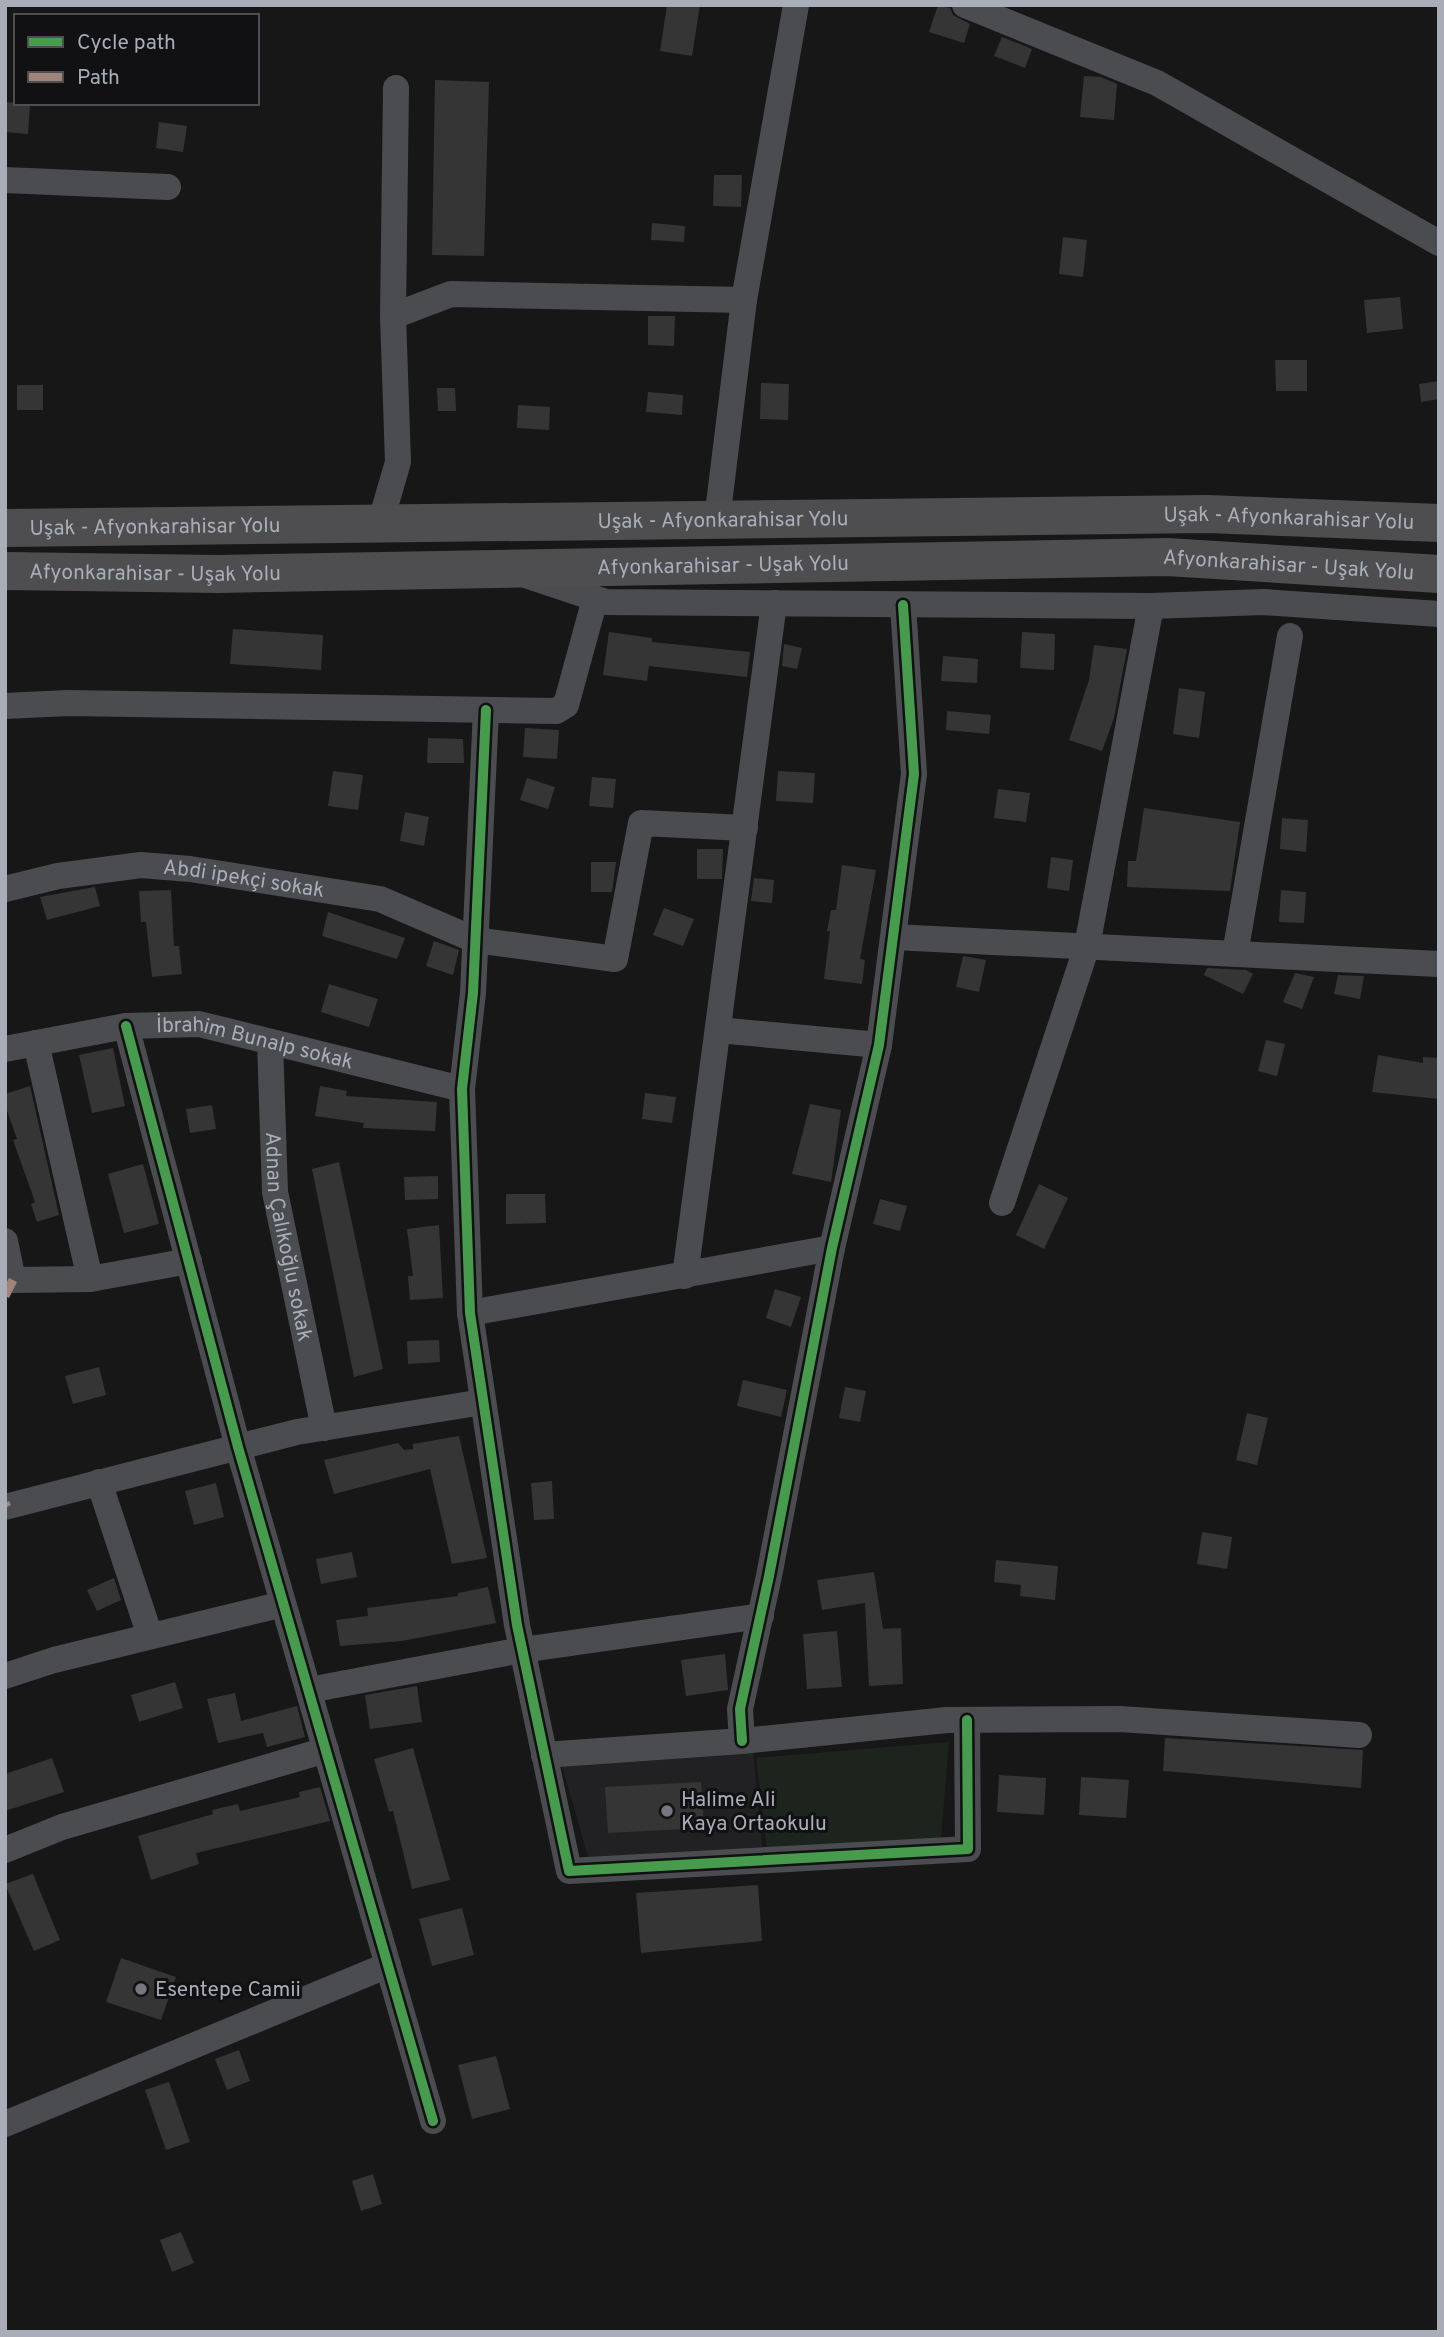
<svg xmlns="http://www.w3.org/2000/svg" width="1444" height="2337" font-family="Overpass,sans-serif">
<rect width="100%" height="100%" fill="#171717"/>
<path fill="#212123" d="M753,1749L763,1856L589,1860L562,1766Z"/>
<path fill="#1d241e" d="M949,1742L941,1838L767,1850L756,1758Z"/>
<g fill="#353536">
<path d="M667,5H700L692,56L660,51Z"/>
<path d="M938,5L950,8L953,15L970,24L964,43L929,32Z"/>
<path d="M1002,37L1032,49L1025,68L994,56Z"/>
<path d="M1084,76L1101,77L1117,84L1114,120L1080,117Z"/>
<path d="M435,80L489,82L484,256L432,255Z"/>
<path d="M5,102L30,104L28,134L5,132Z"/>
<path d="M159,122L187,126L183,152L156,148Z"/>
<path d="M714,175H742L741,207L713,206Z"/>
<path d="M652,223L685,226L684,242L651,240Z"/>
<path d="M1063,237L1087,240L1083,277L1059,274Z"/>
<path d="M1400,297L1403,329L1367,333L1364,300Z"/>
<path d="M648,316H675L674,346L648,345Z"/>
<path d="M1275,360H1307V391H1276Z"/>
<path d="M1439,381V399L1421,402L1419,384Z"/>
<path d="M761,383L789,384L788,420L760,419Z"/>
<rect x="17" y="385" width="26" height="25"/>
<path d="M437,388H455L456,411H438Z"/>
<path d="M648,392L683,395L682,415L646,412Z"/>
<path d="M518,405L550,407L549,430L517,428Z"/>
<path d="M233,629L323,635L321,670L230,664Z"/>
<path d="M609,632L652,638V642L750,652L747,677L649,666L647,681L603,675Z"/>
<path d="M1022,632L1055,634L1054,670L1020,668Z"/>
<path d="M784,644L802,648L797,669L782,666Z"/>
<path d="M1094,645L1127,649L1114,718L1102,751L1069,740L1089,680Z"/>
<path d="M943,656L978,659L977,683L941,681Z"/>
<path d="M1179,688L1205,692L1199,738L1173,734Z"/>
<path d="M947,711L991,715L989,734L946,730Z"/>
<path d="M525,728L559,730L557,759L523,757Z"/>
<path d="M428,738L463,739L464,763H427Z"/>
<path d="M333,771L363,775L358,810L328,806Z"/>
<path d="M778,771L815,773L813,803L776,801Z"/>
<path d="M592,777L616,779L613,808L589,806Z"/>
<path d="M527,778L555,787L548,809L520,800Z"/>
<path d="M998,789L1030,793L1026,822L994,818Z"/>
<path d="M1144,808L1240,822L1230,891L1127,887L1128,861H1136Z"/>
<path d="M405,812L429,817L424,846L400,841Z"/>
<path d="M1282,818L1308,820L1306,852L1280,849Z"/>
<path d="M697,849H723L722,879H697Z"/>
<path d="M1051,857L1073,860L1069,891L1047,888Z"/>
<path d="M591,862H616L612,892H591Z"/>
<path d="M842,865L876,870L860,959L865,960L862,984L824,979L830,931H827L831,910H836Z"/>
<path d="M754,878L774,880L772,903L751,901Z"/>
<path d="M95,887L100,906L47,920L40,897Z"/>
<path d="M171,890L174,946H179L182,974L152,977L146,922H141L139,891Z"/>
<path d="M1281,890L1306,892L1304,923L1279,922Z"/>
<path d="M664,908L694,919L683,946L653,935Z"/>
<path d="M328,912L405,938L397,959L322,936Z"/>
<path d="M434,941L459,950L453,975L426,966Z"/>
<path d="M963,956L986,960L979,992L956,987Z"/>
<path d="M1207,968L1246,970L1253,974L1243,994L1204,975Z"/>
<path d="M1295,973L1314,977L1302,1009L1283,1002Z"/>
<path d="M1338,975L1364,976L1360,999L1334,994Z"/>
<path d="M329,984L378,999L369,1027L321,1012Z"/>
<path d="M1266,1040L1285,1044L1277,1076L1258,1071Z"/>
<path d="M113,1048L125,1106L92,1113L79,1055Z"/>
<path d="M1378,1055L1423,1063V1057L1439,1058V1099L1372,1092Z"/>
<path d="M30,1086L59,1215L37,1222L31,1204L35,1202L13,1140L17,1139L5,1105V1094Z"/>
<path d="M320,1086L347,1091L346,1096L437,1102L435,1131L363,1128L364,1123L315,1116Z"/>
<path d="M645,1093L676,1097L672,1123L642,1119Z"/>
<path d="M810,1104L841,1110L831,1182L792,1174Z"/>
<path d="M212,1105L216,1129L190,1133L186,1109Z"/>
<path d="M339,1162L383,1369L354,1377L312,1169Z"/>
<path d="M143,1164L159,1224L124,1233L108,1174Z"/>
<path d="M438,1176V1199L405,1200L404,1177Z"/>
<path d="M1039,1184L1068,1198L1044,1249L1016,1235Z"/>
<path d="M506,1194H545L546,1223L506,1224Z"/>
<path d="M880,1199L907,1206L900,1231L873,1224Z"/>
<path d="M439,1225L443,1298L410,1300L408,1276H413L407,1229Z"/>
<path d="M775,1289L801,1297L791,1327L766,1318Z"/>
<path d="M439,1340L440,1362L408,1364L407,1341Z"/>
<path d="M99,1367L106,1395L73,1404L65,1376Z"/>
<path d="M743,1380L787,1390L781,1417L737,1406Z"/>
<path d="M845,1387L866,1391L860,1422L839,1418Z"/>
<path d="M1247,1413L1268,1418L1257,1465L1236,1460Z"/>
<path d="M459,1436L487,1558L452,1564L430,1469L334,1494L324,1460L398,1443L404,1450L413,1449V1444Z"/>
<path d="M552,1481L554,1519L534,1520L531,1483Z"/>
<path d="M216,1483L224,1517L194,1525L185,1491Z"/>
<path d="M1202,1532L1232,1537L1227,1569L1197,1564Z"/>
<path d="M352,1552L357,1577L321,1584L316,1559Z"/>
<path d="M996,1560L1058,1566L1055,1600L1020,1596L1021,1585L994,1582Z"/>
<path d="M874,1572L883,1629L901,1628L903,1684L869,1686L865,1603L822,1610L817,1580Z"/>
<path d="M114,1578L121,1600L97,1611L87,1590Z"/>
<path d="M488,1587L496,1623L402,1641L340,1646L336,1620L368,1616L367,1608L458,1596V1593Z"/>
<path d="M837,1631L842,1687L807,1689L803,1634Z"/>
<path d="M725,1654L728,1690L686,1696L681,1660Z"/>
<path d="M175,1682L183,1708L139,1722L131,1695Z"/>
<path d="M417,1686L422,1722L370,1729L365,1695Z"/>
<path d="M235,1693L241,1721L297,1706L305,1737L267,1747L263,1733L218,1743L207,1699Z"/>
<path d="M1165,1738L1363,1750L1361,1788L1163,1771Z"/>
<path d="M413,1748L450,1880L412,1889L393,1811L389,1812L374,1759Z"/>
<path d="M52,1758L64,1792L5,1811V1774Z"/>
<path d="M999,1775L1046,1778L1044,1815L997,1812Z"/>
<path d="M1081,1777L1129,1780L1126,1818L1079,1815Z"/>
<path d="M701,1782L704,1828L608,1833L605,1787Z"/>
<path d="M320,1787L330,1821L196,1853L199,1864L151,1880L138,1836L213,1814L212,1810L238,1804L240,1811L300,1797L299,1792Z"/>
<path d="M33,1874L60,1940L34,1951L5,1884Z"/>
<path d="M758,1885L762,1941L641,1953L636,1893Z"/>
<path d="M462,1908L474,1955L432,1966L419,1919Z"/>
<path d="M121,1958L176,1977L161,2020L106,2002Z"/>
<path d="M239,2050L250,2081L227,2090L215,2059Z"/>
<path d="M496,2056L510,2109L472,2119L458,2065Z"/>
<path d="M169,2082L190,2142L166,2150L145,2090Z"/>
<path d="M373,2174L382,2204L361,2211L352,2181Z"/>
<path d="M181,2232L194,2263L172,2272L160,2240Z"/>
</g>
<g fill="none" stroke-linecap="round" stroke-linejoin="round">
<g stroke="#4b4c50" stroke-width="26">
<path d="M965,5L1157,83L1439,243"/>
<path d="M5,180L168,187"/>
<path d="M393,316L451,294L744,300"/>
<path d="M717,520L744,300L796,5"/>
<path d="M380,524L398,462L393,316L396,88"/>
<path d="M528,576L606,602L1151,606L1263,602L1439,614"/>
<path d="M5,706L68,703L556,711L566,705L595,599"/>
<path d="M486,710L473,993L462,1089L470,1313L517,1625L569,1871L968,1849L967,1720"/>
<path id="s1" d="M5,889L58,876L141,865L190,869L380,899L475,940L615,959L641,823L745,828"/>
<path d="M894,937L1439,964"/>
<path d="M1235,954L1290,636"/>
<path d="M126,1026L238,1447L433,2121"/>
<path d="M718,1030L879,1045"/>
<path id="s2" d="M270,1042L275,1192L324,1428"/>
<path d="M36,1043L90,1279"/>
<path id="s3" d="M5,1049L126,1026L199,1024L462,1089"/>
<path d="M1002,1203L1087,946L1151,606"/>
<path d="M5,1241L13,1280L90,1279L189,1261"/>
<path d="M685,1276L774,603"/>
<path d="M470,1313L832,1248"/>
<path d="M99,1482L150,1636"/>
<path d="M5,1507L297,1432L483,1402"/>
<path d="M5,1676L54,1660L283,1604"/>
<path d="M309,1690L522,1650L761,1616"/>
<path d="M742,1741L740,1709L769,1576L832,1248L879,1045L914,774L903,605"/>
<path d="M544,1755L742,1741L947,1720L1120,1719L1359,1735"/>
<path d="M5,1850L62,1827L326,1750"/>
<path d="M5,2124L388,1965"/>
</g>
<g stroke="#4e4e51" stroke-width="38">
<path id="s4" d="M5,528L1207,514L1439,523"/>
<path id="s5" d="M5,571L218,574L1167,557L1439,574"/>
</g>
<g stroke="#a18479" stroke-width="9" stroke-dasharray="18 9" stroke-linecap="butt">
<path d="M5,1296L13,1280"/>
<path d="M5,1503L7,1507"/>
</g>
<defs>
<g id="cycleway">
<path d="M486,710L473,993L462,1089L470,1313L517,1625L569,1871L968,1849L967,1720"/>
<path d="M126,1026L238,1447L433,2121"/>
<path d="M742,1741L740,1709L769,1576L832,1248L879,1045L914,774L903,605"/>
</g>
</defs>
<use href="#cycleway" stroke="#111113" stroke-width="15"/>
<use href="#cycleway" stroke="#469c4c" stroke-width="10"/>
</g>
<g fill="#757880" stroke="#111113" stroke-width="2.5">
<circle cx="667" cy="1811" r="7"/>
<circle cx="141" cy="1989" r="7"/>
</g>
<g text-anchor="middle" stroke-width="6" stroke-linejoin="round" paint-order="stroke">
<g font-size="21" fill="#a8adb8" stroke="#111113">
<text dy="7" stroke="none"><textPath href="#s4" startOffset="1284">Uşak - Afyonkarahisar Yolu</textPath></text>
<text dy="7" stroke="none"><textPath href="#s4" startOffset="718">Uşak - Afyonkarahisar Yolu</textPath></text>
<text dy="7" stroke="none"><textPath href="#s4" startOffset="150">Uşak - Afyonkarahisar Yolu</textPath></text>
<text dy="7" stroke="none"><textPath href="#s5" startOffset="718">Afyonkarahisar - Uşak Yolu</textPath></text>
<text dy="7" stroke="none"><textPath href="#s5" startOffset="1284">Afyonkarahisar - Uşak Yolu</textPath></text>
<text dy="7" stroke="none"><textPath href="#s5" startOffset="150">Afyonkarahisar - Uşak Yolu</textPath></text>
<text dy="7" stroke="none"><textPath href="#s1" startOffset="242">Abdi ipekçi sokak</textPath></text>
<text dy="7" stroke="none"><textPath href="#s3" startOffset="254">İbrahim Bunalp sokak</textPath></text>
<text dy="7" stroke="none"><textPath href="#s2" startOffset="196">Adnan Çalıkoğlu sokak</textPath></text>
</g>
<g font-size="21" fill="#a8adb8" stroke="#111113" text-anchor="start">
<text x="681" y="1806">Halime Ali<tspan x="681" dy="24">Kaya Ortaokulu</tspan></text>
<text x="155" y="1996">Esentepe Camii</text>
</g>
</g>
<rect width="1444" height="2337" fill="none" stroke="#a8adb8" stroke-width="14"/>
<rect x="14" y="14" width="245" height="91" fill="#111113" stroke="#4d4f55" stroke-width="2"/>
<rect x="28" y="37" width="35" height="10" fill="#469c4c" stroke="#4d4f55" stroke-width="2"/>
<text x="77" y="49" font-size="21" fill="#a8adb8">Cycle path</text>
<rect x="28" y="72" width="35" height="10" fill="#a18479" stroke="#4d4f55" stroke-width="2"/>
<text x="77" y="84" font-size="21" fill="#a8adb8">Path</text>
</svg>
